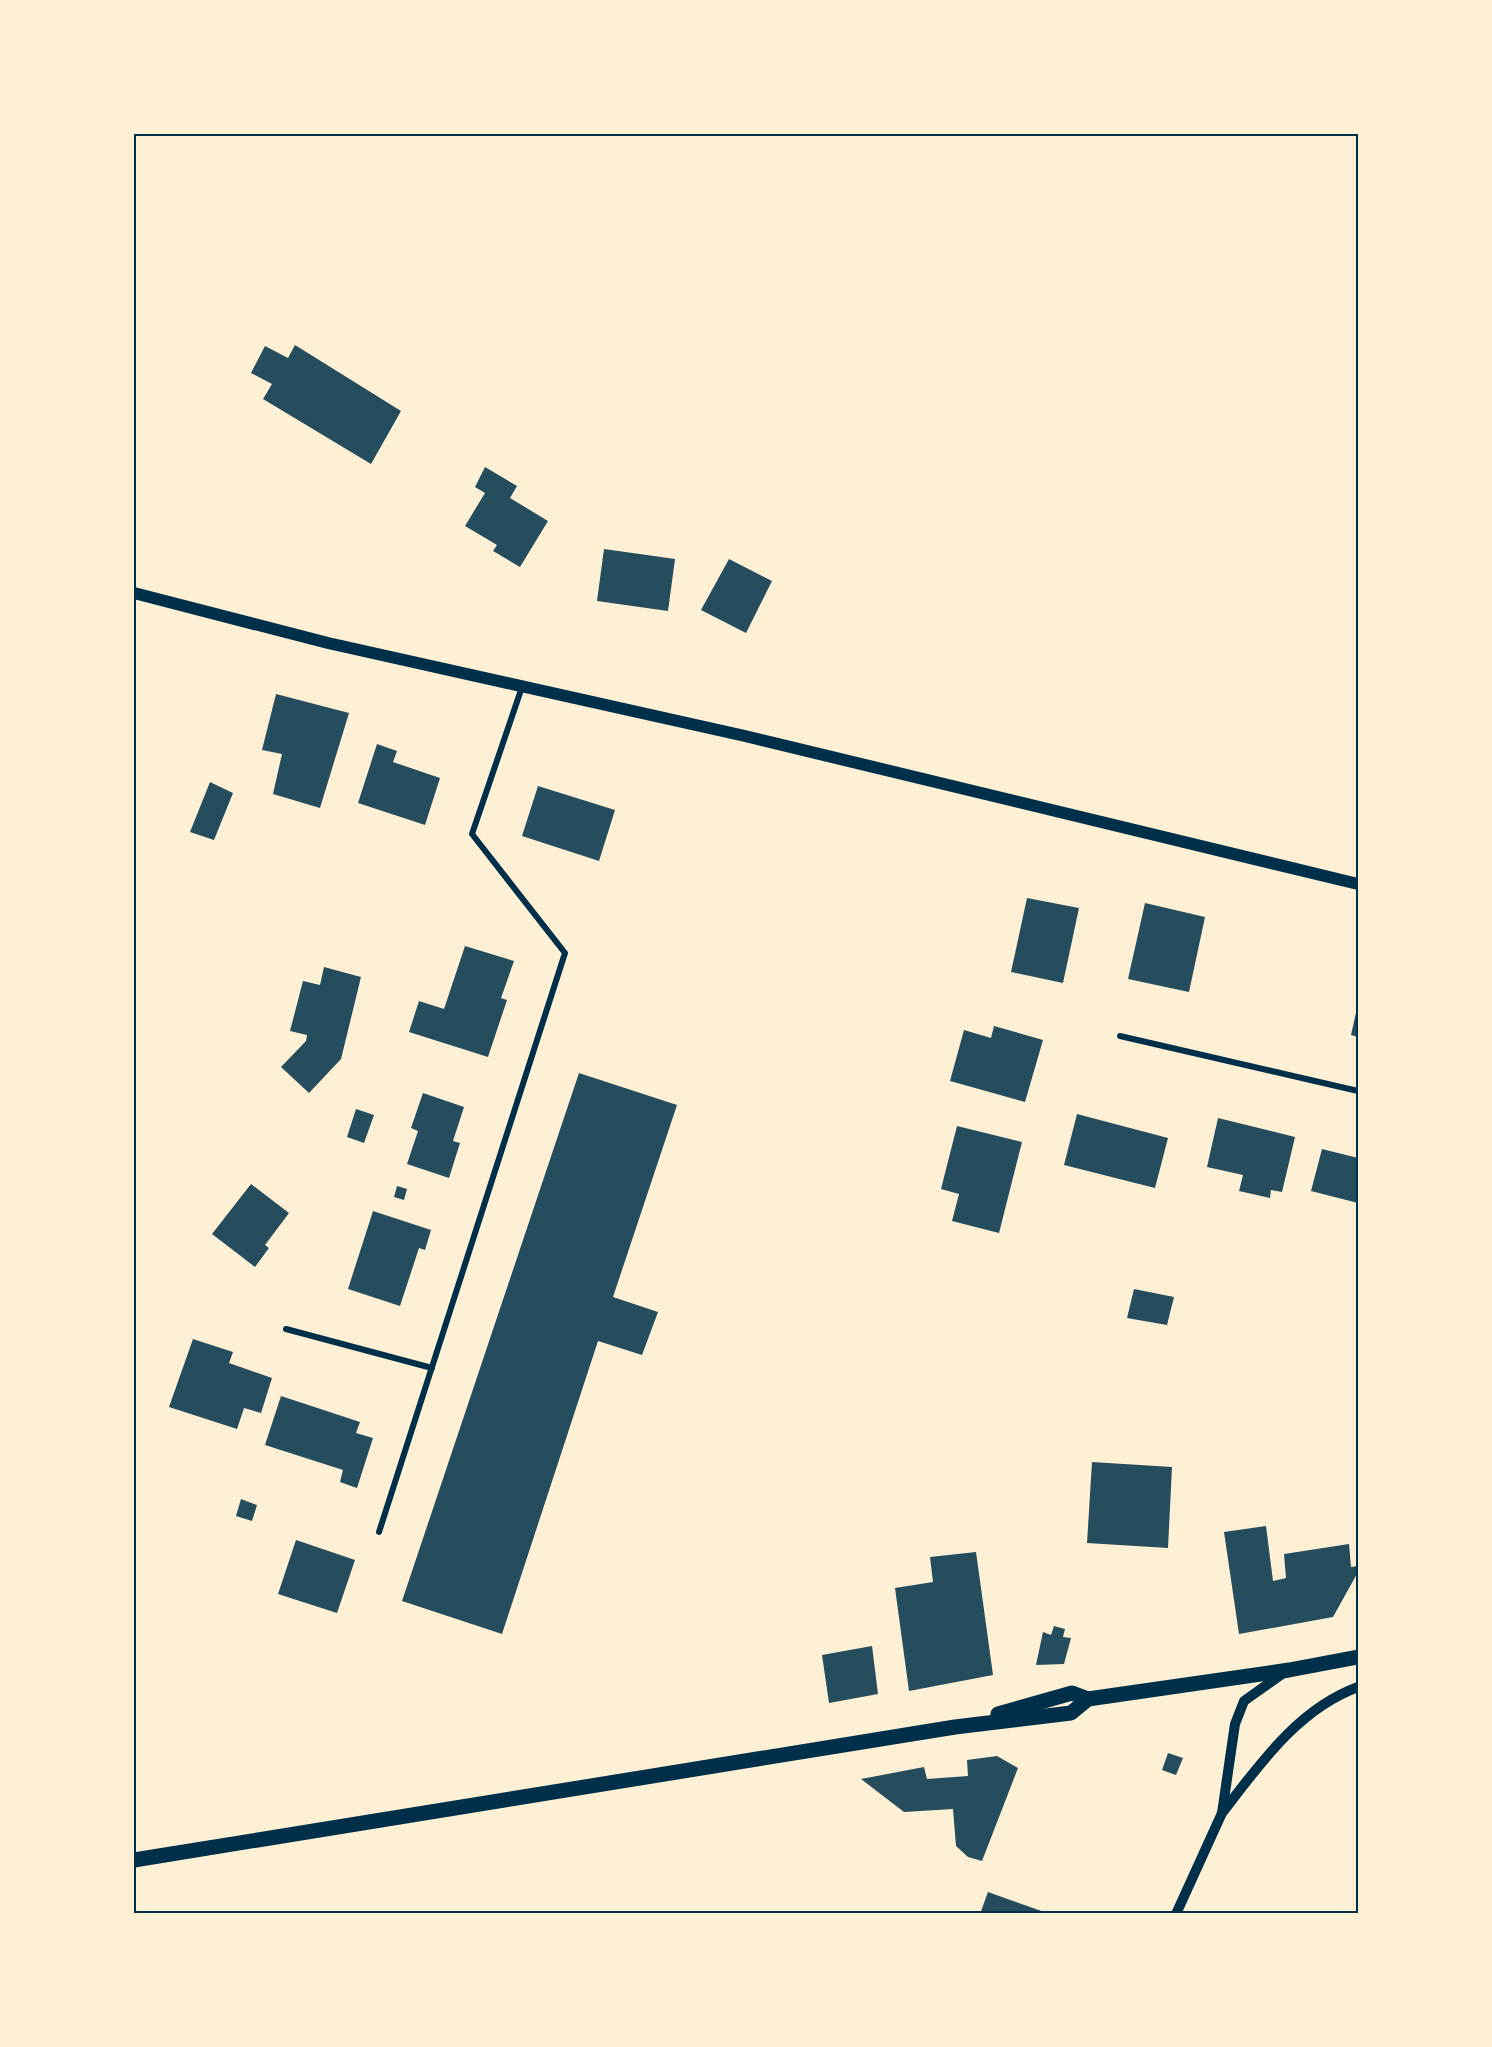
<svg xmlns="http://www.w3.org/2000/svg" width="1492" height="2047" font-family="Ubuntu,sans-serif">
<rect width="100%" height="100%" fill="#fdf0d5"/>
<g fill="#264d5e">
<path d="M295,345L401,411L371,464L263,399L272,384L251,373L265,346L288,358Z"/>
<path d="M485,467L517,486L510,498L548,521L520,567L493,551L497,545L465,526L485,493L475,487Z"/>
<path d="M604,549L675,559L668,611L597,601Z"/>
<path d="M729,559L772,581L746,633L701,610Z"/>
<path d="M276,694L349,713L320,808L273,794L282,754L262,750Z"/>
<path d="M377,744L397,751L393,762L440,778L425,825L358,803Z"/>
<path d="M210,782L233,793L214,840L190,832Z"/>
<path d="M538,786L615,810L599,861L522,836Z"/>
<path d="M1027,898L1079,908L1063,983L1011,972Z"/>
<path d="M1145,903L1205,917L1189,992L1128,979Z"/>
<path d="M465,946L514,961L501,998L507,1000L488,1057L409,1032L419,1001L444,1009Z"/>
<path d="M324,967L361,977L341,1059L309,1093L281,1067L306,1041L307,1035L290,1031L303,981L320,985Z"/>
<path d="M1358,1004V1037L1351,1035Z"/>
<path d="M994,1026L1043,1040L1025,1102L950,1081L964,1030L991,1038Z"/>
<path d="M579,1073L677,1105L613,1297L658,1312L642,1355L598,1341L502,1634L402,1601Z"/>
<path d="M423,1093L464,1107L453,1141L460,1143L449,1178L407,1164L418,1131L411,1128Z"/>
<path d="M356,1109L374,1115L364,1143L347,1137Z"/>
<path d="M1077,1114L1168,1138L1155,1188L1064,1165Z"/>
<path d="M1218,1118L1295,1137L1282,1192L1271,1190L1270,1198L1239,1191L1243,1175L1207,1167Z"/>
<path d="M957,1126L1022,1142L999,1233L952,1221L959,1194L941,1189Z"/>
<path d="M1322,1149L1358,1158V1203L1311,1191Z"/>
<path d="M251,1184L289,1213L265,1245L269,1248L255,1267L212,1234Z"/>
<path d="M397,1186L407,1189L404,1200L394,1197Z"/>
<path d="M373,1211L431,1230L425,1250L419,1248L400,1306L348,1289Z"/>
<path d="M1134,1289L1174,1297L1167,1325L1127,1318Z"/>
<path d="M193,1339L233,1352L229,1363L272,1378L261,1413L244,1408L237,1429L169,1407Z"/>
<path d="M281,1396L360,1422L356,1433L373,1438L357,1488L340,1482L343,1470L265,1445Z"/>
<path d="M1092,1462L1172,1467L1168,1548L1087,1543Z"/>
<path d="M241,1499L257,1505L252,1521L236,1516Z"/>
<path d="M1266,1526L1273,1581L1286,1578L1284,1554L1349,1544L1351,1567L1358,1566V1572L1333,1617L1239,1634L1224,1532Z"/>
<path d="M296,1540L355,1560L337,1613L278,1594Z"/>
<path d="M976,1552L993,1675L909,1691L895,1588L933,1582L930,1557Z"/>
<path d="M1054,1626L1065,1629L1063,1637L1071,1638L1064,1664L1036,1665L1043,1632L1051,1635Z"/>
<path d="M872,1646L878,1694L829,1703L822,1655Z"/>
<path d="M1168,1753L1183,1758L1176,1775L1162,1770Z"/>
<path d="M997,1756L1018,1768L982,1861L968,1857L956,1846L953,1809L904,1812L861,1779L924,1767L927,1779L968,1776L967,1760Z"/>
<path d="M988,1892L1047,1913V1914H980Z"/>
</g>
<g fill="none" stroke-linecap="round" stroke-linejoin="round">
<g stroke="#003049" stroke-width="6">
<path d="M1120,1036L1358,1091"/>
<path d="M286,1329L432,1368"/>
<path d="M379,1532L565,953L472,834L522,687"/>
</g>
<g stroke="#003049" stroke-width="10">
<path d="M1222,1813C1260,1764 1298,1709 1358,1687"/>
<path d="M1176,1914L1222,1813L1235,1724L1244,1701L1285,1672"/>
</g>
<path stroke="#003049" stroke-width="12" d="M134,593L328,643L745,736L1358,884"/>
<g stroke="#003049" stroke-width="15">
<path d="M998,1714L1072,1693L1088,1699L1289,1670L1358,1657"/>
<path d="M134,1860L955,1727L1071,1713L1088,1699"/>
</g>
</g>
<rect width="1492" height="2047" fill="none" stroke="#fdf0d5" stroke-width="270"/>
<rect x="135" y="135" width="1222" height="1777" fill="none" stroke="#003049" stroke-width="2"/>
</svg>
